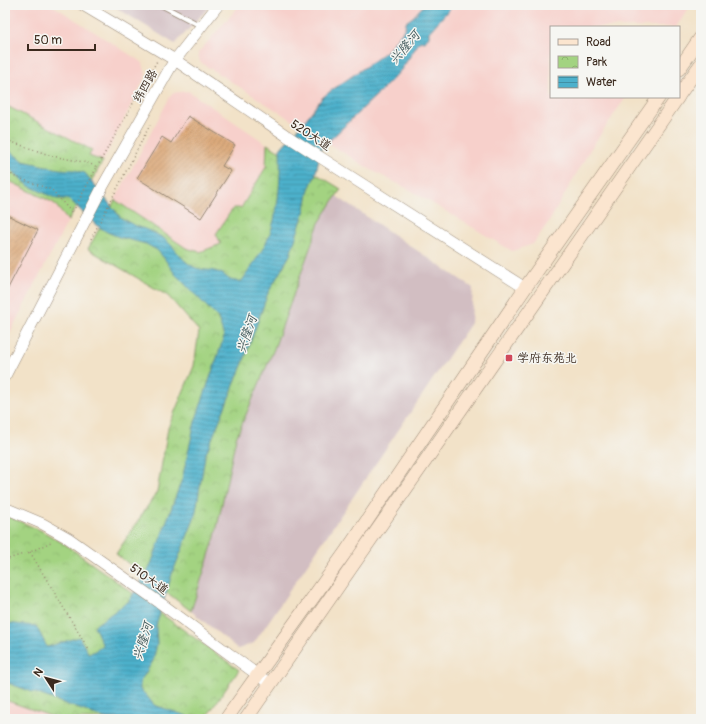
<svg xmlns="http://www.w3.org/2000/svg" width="706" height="724" font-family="Pangolin,'LXGW WenKai TC',sans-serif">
<defs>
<pattern id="park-crowns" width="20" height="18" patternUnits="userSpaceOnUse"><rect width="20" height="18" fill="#a3d381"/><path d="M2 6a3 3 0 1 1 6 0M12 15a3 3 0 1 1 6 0" fill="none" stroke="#8db56f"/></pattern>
<pattern id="water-rules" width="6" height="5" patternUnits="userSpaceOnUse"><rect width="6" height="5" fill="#4db1cc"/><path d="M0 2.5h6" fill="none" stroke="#4190a5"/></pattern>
<pattern id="building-hatch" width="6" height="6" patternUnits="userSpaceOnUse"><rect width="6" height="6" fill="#dca979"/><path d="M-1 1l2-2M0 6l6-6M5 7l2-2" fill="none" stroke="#b48a63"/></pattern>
</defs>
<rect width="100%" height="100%" fill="#f6f6f2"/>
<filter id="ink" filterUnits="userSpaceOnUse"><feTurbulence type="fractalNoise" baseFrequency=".025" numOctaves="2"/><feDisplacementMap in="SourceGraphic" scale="8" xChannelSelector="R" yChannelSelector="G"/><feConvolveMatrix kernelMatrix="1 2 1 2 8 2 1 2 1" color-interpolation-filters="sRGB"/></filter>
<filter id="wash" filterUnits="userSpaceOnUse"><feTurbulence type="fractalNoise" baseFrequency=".012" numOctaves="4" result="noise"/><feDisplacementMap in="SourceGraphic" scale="16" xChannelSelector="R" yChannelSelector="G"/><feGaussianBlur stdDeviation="0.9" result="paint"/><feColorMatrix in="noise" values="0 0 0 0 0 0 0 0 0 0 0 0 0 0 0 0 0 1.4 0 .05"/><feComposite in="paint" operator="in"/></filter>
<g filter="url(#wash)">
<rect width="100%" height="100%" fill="#f2e2c8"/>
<g fill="#f7d0cb">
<path d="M5,5H52L143,63L146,75L103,161L89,156L92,149L5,105Z"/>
<path d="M240,5H691L676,27H551V97H626L591,148L550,220L533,244L512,251L412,191L371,170L200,62L198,53Z"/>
<path d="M188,91L267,144L266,167L241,208L222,244L200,252L186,248L115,200L172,93Z"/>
<path d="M5,179L54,203L68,221L5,342Z"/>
<path d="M5,700L59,719H5Z"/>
</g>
<g fill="#d2bec2">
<path d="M112,5H211L175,44Z"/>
<path d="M336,196L473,288L471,323L254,643L238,649L191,611L215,537L236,438L274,349L319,223Z"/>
</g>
<g fill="url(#park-crowns)" stroke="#6f7e50">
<path d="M5,105L92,150L89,156L103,161L68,221L54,203L5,179Z"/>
<path d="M267,144L341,189L319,223L274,349L236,438L215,537L191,611L116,554L157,492L168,428L194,366L199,331L168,296L88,249L115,200L186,248L200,252L221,244L216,234L233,208H241L266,167Z"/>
<path d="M5,515L42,531L66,545L239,670L205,719H59L5,700Z"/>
</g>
<path fill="url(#water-rules)" stroke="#446e75" d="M424,5H453L429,32V36L425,42L420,41L401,70L387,85L330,140L323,141L315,176L309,189L304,213L290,255L268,293L243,363L205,456L195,517L172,574L156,626L157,644L153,661L140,682V690L146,695L154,705L187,716L190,719H107L5,682V623L36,626L47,647L79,637L89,654L103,646L94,626L129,601L150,567L182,479L195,422L224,337L218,318L175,274L164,258L157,250L146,244L119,237L107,232L96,225L69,199H57L29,186L5,164V146L11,152L23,161L59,169L75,170L85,173L121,218C134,227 150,229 163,238C175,246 181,261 194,267C201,271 210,269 218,272C230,276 225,282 242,281C250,268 260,255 267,241C279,215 281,177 280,149L303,123L322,98L332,90L378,58L389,49L405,28L406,22L413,17Z"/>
<g id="blocks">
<g fill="url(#building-hatch)">
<path d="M188,116L235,145L222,166L231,171L201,218L137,178L162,137L171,143Z"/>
<path d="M5,214L38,230L5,294Z"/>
</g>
</g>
</g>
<g filter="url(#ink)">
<use href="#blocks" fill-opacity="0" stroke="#968673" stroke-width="1"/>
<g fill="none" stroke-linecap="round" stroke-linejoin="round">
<defs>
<g id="service">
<path d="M161,5L201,26"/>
<path d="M5,716L14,719"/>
</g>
<g id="tertiary">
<path d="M83,5L175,60L287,136L525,288"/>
<path d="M5,376L103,186L170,68L175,60L218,5"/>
<path d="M5,508L43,524L68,538L163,605L270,684"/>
</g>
<g id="secondary">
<path d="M679,69L701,37"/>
<path d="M679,95L701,64"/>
<path d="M226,719L347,550L525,288L659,97"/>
<path d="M246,719L678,97"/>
</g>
</defs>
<use href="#service" stroke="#968673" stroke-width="6"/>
<use href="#tertiary" stroke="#968673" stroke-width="12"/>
<use href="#secondary" stroke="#968673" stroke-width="14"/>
<g stroke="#968673" stroke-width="1.5" stroke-dasharray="1 3" stroke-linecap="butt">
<path d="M5,136L9,141L52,156L88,163L97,167L72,213L52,190L13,176L5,167"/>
<path d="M97,167L157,61"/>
<path d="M91,239L150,125"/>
<path d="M30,552L89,650"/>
<path d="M5,560L30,552L53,541"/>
</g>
<use href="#service" stroke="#fff" stroke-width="4.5"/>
<use href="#tertiary" stroke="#fff" stroke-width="11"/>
<use href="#secondary" stroke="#fbe5cf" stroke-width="13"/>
</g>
</g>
<rect fill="#d1495b" stroke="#f6f6f2" stroke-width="1.5" x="505" y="354" width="8" height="8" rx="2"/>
<g text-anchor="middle" stroke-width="3" stroke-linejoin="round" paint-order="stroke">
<g font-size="12" fill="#3b2a1e" stroke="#f6f6f2">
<text transform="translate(145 86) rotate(-60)" y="4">纬四路</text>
<text transform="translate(311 135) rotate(33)" y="4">520大道</text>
<text transform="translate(149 579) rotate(35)" y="4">510大道</text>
</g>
<g font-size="12" fill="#3b2a1e" stroke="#f6f6f2" text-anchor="start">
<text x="517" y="362">学府东苑北</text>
</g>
<g font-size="13" font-style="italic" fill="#41595b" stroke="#f6f6f2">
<text transform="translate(404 47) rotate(-49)" y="5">兴隆河</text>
<text transform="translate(246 334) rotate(-71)" y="5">兴隆河</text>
<text transform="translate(142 641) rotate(-73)" y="5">兴隆河</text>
</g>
</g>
<rect width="706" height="724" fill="none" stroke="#f6f6f2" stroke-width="20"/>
<rect x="550" y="26" width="130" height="72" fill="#f6f6f2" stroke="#aba49d"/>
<rect x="558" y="39" width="20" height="6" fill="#fbe5cf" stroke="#aba49d"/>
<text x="586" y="46" font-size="12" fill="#3b2a1e">Road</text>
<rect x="558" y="56" width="20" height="12" fill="url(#park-crowns)" stroke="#aba49d"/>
<text x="586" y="66" font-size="12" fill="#3b2a1e">Park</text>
<rect x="558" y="76" width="20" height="12" fill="url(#water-rules)" stroke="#aba49d"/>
<text x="586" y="86" font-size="12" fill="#3b2a1e">Water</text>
<g transform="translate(46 678) rotate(306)" stroke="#f6f6f2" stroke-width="3" paint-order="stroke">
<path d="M0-3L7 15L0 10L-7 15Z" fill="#3b2a1e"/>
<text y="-6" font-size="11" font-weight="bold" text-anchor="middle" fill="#3b2a1e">N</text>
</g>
<path d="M28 44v6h67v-6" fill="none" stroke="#3b2a1e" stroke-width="2"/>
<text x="34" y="44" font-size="12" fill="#3b2a1e" stroke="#f6f6f2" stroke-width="3" paint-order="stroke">50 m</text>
</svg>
